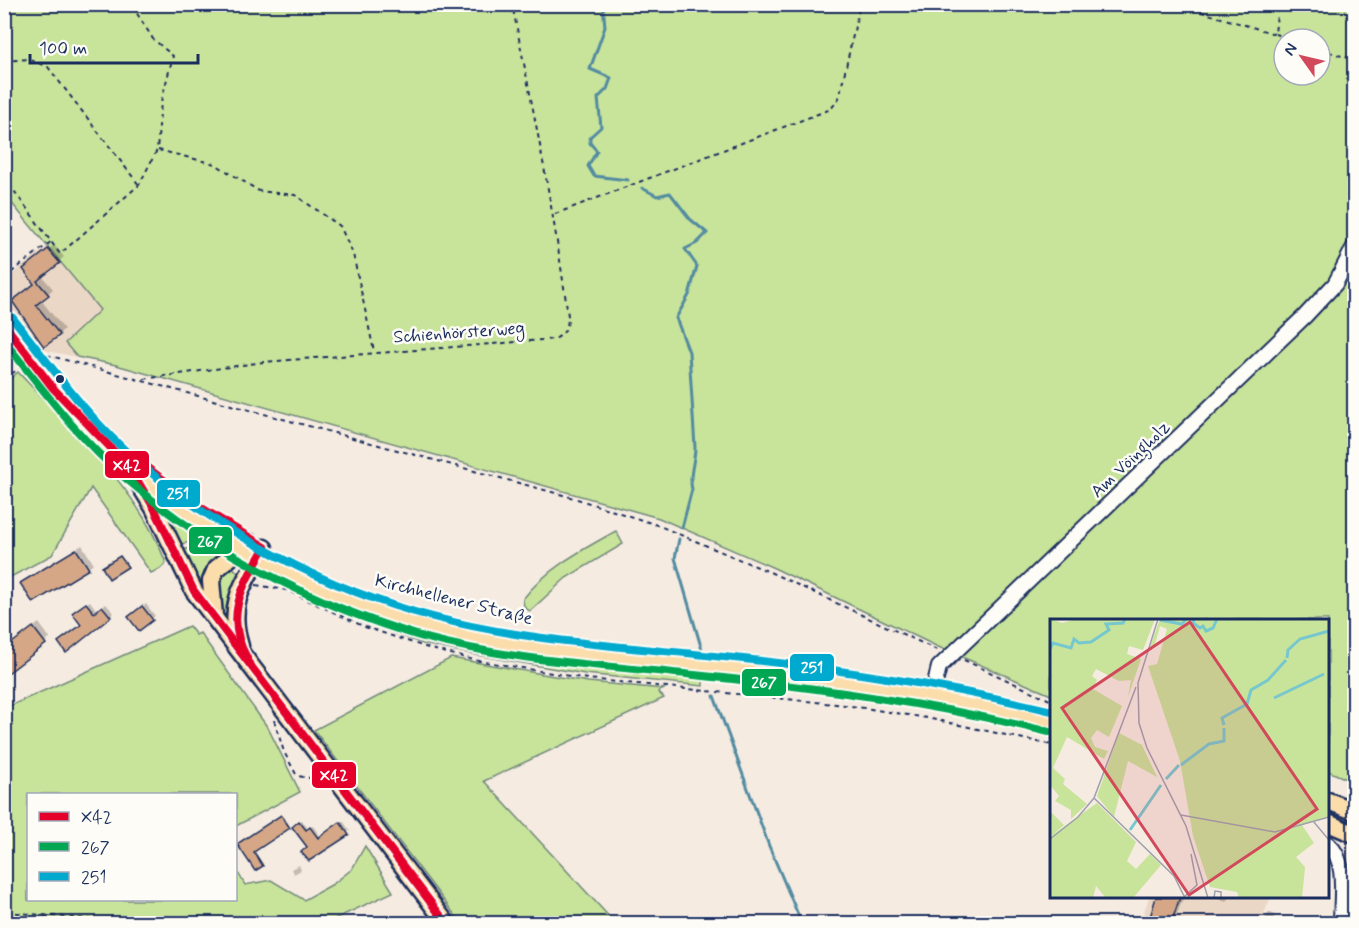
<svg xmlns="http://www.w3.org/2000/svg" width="1359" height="928" font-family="Mynerve,sans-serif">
<rect width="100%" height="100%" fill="#f5ebe1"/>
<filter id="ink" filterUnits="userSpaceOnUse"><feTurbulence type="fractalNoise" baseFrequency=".0167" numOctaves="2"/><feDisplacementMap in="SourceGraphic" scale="12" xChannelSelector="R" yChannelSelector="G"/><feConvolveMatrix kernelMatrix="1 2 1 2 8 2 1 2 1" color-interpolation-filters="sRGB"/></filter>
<g filter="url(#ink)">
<g fill="#ebd7c6">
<path d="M47,246L100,310L66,343L77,357L42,350L5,301L4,281Z"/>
<path d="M1149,897H1271L1260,923L1140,924Z"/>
</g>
<g fill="#c8e39a" stroke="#72897c" stroke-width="1.5" fill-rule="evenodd">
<path d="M5,5H1354V782L1328,771V620H1052L1051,695L936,646L774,568L659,518L116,365L77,357L65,343L100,310L5,195ZM1284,39H1320V75H1284Z"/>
<path d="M18,372C72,430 138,487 166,563L160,569L151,573L91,488L52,555L5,580V383Z"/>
<path d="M153,494L230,547L226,552C211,539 196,540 177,545Z"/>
<path d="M616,531L623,544L566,578L530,611L524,607L523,599C547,568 582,550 616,531Z"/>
<path d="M200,545L223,555L205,597L180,551Z"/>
<path d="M229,562L241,577L231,593L225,621C213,599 216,583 229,562Z"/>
<path d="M352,609C385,620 419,632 453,640C534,661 620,666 703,674V686L585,674L476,655L423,644L349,617Z"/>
<path d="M189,626L196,635L200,633L268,728L300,792L236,826V794H28V900H236V869L245,885L271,880L304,900L333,884L352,869L365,846L393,892L326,923H5V708Z"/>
<path d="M451,658L588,682L664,689L658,692L664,698L484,781L615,923H461L314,730Z"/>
</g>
<g fill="#0003">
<path d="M54,245L64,257L42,276L53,289L41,300L64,329L59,334L14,301L35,283L30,265Z"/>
<path d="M4,354L10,361L4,366Z"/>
<path d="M82,545L93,563L88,568L22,583Z"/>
<path d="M90,601L97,611L106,604L114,613L66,650L82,625L77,611Z"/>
<path d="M146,604L155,616L139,629L133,614Z"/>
<path d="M39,623L50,638L45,643L4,649Z"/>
<path d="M283,815L290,826L254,850L263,864L255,869L238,844Z"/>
<path d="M302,820L308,829L313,826L321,837L343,821L350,831L309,847L294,827Z"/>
<path d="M299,865L301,870L294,874L291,869Z"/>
<path d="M1158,896H1184L1173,924H1143L1153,914Z"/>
<path d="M1211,896H1230L1226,901Z"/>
<path d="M1269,912L1275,915L1271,924L1264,921Z"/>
</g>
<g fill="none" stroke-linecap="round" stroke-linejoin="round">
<g stroke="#528ba1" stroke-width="3">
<path d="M603,4L605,27L590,69L611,78L607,89L598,98L601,127L590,137V143L597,151L588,166L594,176L628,180"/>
<path d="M642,188L657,196L670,193L690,219L707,233L697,243L685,249L697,266L689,295L676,318L689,352L695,448C695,461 688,478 692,489L682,528"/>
<path d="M679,539L675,558L702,650"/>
<path d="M714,696L769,846L802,924"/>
</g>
</g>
<g fill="#d5a787" stroke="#1b2f5e" stroke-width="1.5">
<path d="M48,249L60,263L37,281L49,295L36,305L60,335L44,347L12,301L34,284L23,269Z"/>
<path d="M76,549L89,569L33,603L20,583Z"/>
<path d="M120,556L128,567L109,579L102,567Z"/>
<path d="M86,603L94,613L102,606L111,617L66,653L58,642L81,625L72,613Z"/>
<path d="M142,606L153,620L139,631L128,617Z"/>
<path d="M33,627L46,644L4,676V649Z"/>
<path d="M281,815L290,828L254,852L263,866L255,871L237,844Z"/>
<path d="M299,821L306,830L310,827L318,838L340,822L349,835L309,861L301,852L307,847L292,827Z"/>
<path d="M1156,897H1180L1171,924H1148Z"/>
</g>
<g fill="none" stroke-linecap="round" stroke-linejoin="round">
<defs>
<g id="minor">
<path d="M932,695L939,667L1305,316L1335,284L1354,247"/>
<path d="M1328,844C1348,861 1341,898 1341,924"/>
</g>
<g id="major">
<path d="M4,323C44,373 81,427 130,469C215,541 320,597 428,627C515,650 604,654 694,664C814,676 934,691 1052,722"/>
<path d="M135,477L154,508L194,591L447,924"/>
<path d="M214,616L211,581L216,569L249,542"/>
<path d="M240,646C227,603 243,584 264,548"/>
<path d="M1328,801L1354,811"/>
<path d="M1328,823L1354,834"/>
</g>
</defs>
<use href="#minor" stroke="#1b2f5e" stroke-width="18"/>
<use href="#major" stroke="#1b2f5e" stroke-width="21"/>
<g stroke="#1b2f5e" stroke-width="2" stroke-dasharray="4.5 4.5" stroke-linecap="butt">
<path d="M1175,4L1275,34L1278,4"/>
<path d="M4,25L11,58"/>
<path d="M1275,34L1292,39"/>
<path d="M1320,49L1354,60"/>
<path d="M4,61L28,59L48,67L139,185"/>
<path d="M158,150L215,164L259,191L295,195L340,226L353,254L374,351"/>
<path d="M4,177L60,254L139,185L157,150L161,102L173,56L153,39L131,4"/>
<path d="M555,214L831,109L839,98L860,4"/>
<path d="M4,278L52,241"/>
<path d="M47,355L574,498L657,525L772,573L939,651"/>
<path d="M4,379L21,367"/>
<path d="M144,379L264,362L555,339C565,333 568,328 568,316C554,211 533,108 512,4"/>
<path d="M188,546L204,544L212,546"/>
<path d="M256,585L286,590L365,627L431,649L474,660L588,679L845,705L927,718L1052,745"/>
<path d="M964,660L1052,701"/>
<path d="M274,720L284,752L297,776L309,778L315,773"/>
<path d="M4,876L9,924"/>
<path d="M7,912L89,919L91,924"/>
</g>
<use href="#minor" stroke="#fdfcf7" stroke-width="14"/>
<use href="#major" stroke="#fbddab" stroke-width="16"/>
<defs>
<g id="bus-1">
<path d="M4,324L53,388L130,468L154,508L194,591L447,924"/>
<path d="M133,457L197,505L265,547"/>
<path d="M247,658C223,615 243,585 265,547"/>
</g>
<path id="bus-2" d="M4,341C42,388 77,437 123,476C209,551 314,605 423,637C511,661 604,665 694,675C814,687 932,703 1049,732"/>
<path id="bus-3" d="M12,317C51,366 89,420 137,461C221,533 325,589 433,617C524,641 620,646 714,656C828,667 940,684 1052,711"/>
</defs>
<use href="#bus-1" stroke="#fdfcf7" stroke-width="12"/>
<use href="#bus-2" stroke="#fdfcf7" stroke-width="12"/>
<use href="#bus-3" stroke="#fdfcf7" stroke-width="12"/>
<use href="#bus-1" stroke="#e4002b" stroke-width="8"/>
<use href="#bus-2" stroke="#00a651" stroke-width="8"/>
<use href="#bus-3" stroke="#00a9ce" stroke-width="8"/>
</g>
</g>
<circle fill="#1b2f5e" stroke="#fdfcf7" stroke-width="2" cx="60" cy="379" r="5"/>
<g text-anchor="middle" stroke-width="5" stroke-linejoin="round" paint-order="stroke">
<g font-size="18" fill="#1b2f5e" stroke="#fdfcf7">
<text transform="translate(459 332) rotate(-4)" y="6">Schienhörsterweg</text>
<text transform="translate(1130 459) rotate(-44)" y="6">Am Vöingholz</text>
<text transform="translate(454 599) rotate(14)" y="6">Kirchhellener Straße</text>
</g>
</g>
<g transform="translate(1050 619)">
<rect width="279" height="279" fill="#f5ebe1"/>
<path d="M0,0L12,4L26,0H105L93,31L79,27L77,35L91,40L78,78L81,61L69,62L46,50L42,57L47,61L43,70L72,87L59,118L47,111L41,119L45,128L58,132L54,140L17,118L3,149L15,160L13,165L37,185L21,200V191L5,182L9,177L0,166ZM110,0H279V198L252,206L264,224L246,238L255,248L252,279H189L187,273L160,268L143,217L130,142L98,47L107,45L117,10L110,7L104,29L100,28ZM69,114L92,126L107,158L78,142L64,198L47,177ZM47,184L86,223L77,242L86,250L100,235L111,246L83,279H56L46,267L43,279H0V192L14,206L2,216Z" fill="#c8e39a"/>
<path fill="none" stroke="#76c8ce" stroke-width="3" d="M144,0L143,4L150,9L153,7L156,12L163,9L167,0M110,1L132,5L136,0M0,30L3,24L21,29L24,20L29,24L41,23L59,11L56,5L73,4L75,0M237,39L238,31L250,20L279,12M224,79L274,55M174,106L172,99L197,85L201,71L218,61L236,41M131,146L159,125L174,122V109M116,160L129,146M80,211L111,166"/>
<path fill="none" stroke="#9ea0ad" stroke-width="1.5" d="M108,0L88,64L89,104L97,129L136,207L158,279M44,179L124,257L135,279M131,196L225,213L279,198M263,202L279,221M0,220L28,198L44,179L86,68M134,278L147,266L141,235M164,279L165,272L171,273V279"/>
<path fill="#d1495b" fill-opacity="0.15" stroke="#d1495b" stroke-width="3" d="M140,3L267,190L139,276L12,89Z"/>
<rect width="279" height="279" fill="none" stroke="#1b2f5e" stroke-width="3"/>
</g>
<g stroke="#fdfcf7" stroke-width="2">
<rect x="104" y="450" width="46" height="29" rx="6" fill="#e4002b"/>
<rect x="156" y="479" width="45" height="29" rx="6" fill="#00a9ce"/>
<rect x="188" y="526" width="45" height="29" rx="6" fill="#00a651"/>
<rect x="789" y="653" width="46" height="29" rx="6" fill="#00a9ce"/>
<rect x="741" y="668" width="46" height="29" rx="6" fill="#00a651"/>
<rect x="311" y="761" width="46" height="28" rx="6" fill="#e4002b"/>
</g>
<g font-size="16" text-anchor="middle" font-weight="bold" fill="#fff">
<text x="127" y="471">X42</text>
<text x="178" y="499">251</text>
<text x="210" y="547">267</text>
<text x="812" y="673">251</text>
<text x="764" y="688">267</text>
<text x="334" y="781">X42</text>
</g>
<rect width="1359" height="928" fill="none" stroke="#fdfcf7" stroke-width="24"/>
<rect x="12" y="12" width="1335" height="904" fill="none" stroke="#1b2f5e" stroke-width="2" filter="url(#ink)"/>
<rect x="27" y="793" width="210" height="108" fill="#fdfcf7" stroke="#a3aaba" stroke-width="1.5"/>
<rect x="39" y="812" width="30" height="9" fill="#e4002b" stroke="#a3aaba" stroke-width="1.5"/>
<text x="81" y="823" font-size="18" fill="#1b2f5e">X42</text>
<rect x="39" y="842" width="30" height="9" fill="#00a651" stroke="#a3aaba" stroke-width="1.5"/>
<text x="81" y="853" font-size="18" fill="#1b2f5e">267</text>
<rect x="39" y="872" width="30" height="9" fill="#00a9ce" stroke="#a3aaba" stroke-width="1.5"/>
<text x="81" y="883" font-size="18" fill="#1b2f5e">251</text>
<g transform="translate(1302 57) rotate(304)"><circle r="28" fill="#fdfcf7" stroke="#a3aaba" stroke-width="1.5"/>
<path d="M0-4.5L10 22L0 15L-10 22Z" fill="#d1495b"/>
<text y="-9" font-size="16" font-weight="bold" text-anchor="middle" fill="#1b2f5e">N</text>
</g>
<path d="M30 54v9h168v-9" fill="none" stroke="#1b2f5e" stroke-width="3"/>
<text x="39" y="54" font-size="18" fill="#1b2f5e" stroke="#fdfcf7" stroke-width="4.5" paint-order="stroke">100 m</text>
</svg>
